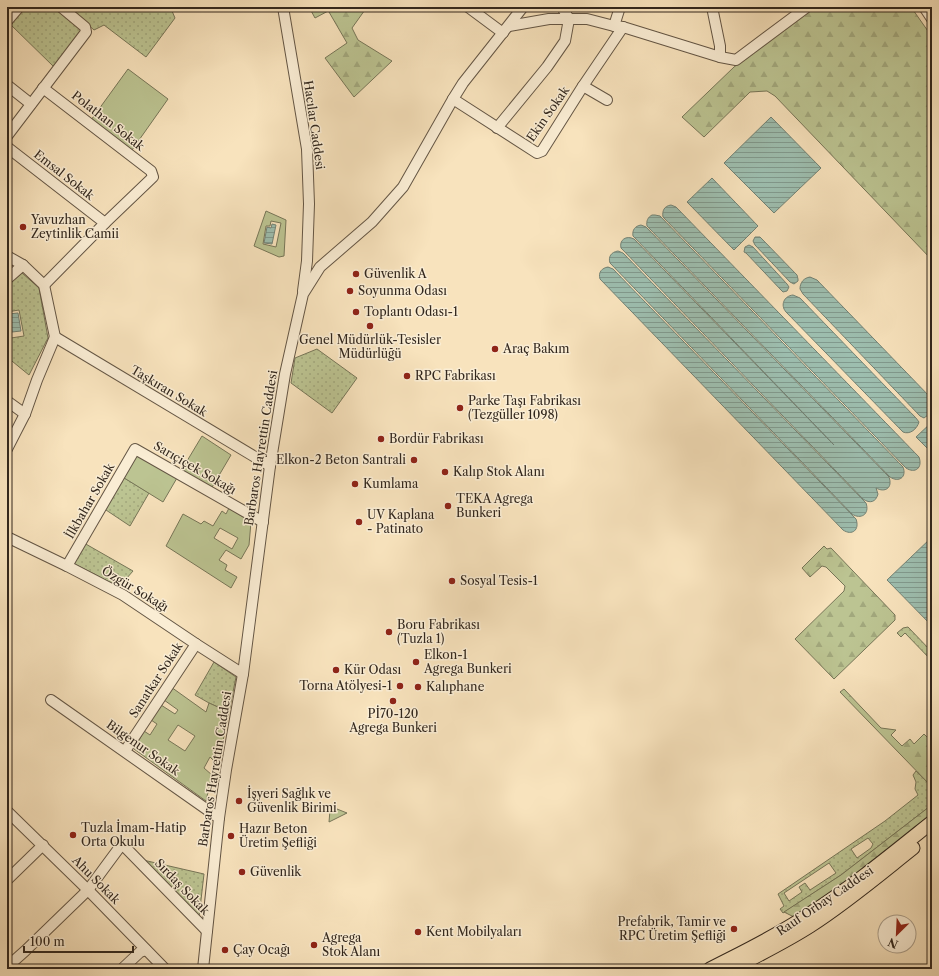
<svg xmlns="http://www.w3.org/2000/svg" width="939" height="976" font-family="'Libre Caslon Text',serif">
<defs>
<pattern id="grass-dots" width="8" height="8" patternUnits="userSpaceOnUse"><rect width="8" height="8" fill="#bcc492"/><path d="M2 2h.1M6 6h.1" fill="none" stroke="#a2a87d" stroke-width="1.8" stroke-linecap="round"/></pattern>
<pattern id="forest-firs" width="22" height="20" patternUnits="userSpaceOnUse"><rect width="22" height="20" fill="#bcc492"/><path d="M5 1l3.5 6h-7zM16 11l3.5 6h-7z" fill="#a2a87d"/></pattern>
<pattern id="water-rules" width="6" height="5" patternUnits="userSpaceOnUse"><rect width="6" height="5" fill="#9dbeaf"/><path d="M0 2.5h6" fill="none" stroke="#819a8e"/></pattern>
</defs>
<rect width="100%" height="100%" fill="#f8e3bd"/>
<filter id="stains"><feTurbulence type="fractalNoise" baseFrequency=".005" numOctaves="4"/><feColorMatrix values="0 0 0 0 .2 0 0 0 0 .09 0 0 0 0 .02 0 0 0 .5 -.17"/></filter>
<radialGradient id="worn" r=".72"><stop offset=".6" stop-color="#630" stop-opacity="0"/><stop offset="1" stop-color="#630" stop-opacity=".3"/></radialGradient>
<g fill="url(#grass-dots)" stroke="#777658" fill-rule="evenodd">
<path d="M23,7H57L81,27V34L54,67L10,24Z"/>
<path d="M68,7H168L172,11L175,18L146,57L104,25L94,30Z"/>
<path d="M22,273L39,288L48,338L29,375L7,357V318L11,338L24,336L19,310L7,312V286Z"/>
<path d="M317,349L357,378L332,413L291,383L295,358Z"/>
<path d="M121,476L149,493L130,526L103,508Z"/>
<path d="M84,543L133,571L119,587L73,563Z"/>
<path d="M908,627L932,652V661L905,633L901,637L897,633L903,628Z"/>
<path d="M214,662L236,677L229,712L209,703L195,695Z"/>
<path d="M916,771L932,787V810L929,807L841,875L783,913L780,909L784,906L778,894L885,821L918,795L915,789L916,782L913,775ZM868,838L873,844L871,848L857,858L851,849ZM829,863L836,873L810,890L805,883L799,887L802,892L789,901L784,893Z"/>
<path d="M143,860L204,874L199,917Z"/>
</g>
<g fill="url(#forest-firs)" stroke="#777658">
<path d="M337,7H367L352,28L358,40L392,61L354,97L325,58L347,43L329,12Z"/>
<path d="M815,7H911L930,34L929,45L932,54V260L775,96L767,91L750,92L704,137L682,117L734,67Z"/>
<path d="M824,546L827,549L831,548L895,615V620L834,679L795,639L844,591L845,586L826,567L822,566L810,577L802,568Z"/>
<path d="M844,689L881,728L896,730L891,735L902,746L910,739L914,744L924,734L932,742V787L840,692Z"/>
<path d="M929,807L932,810V813L853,878L794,917L784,912L841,875Z"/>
<path d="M337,809L347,813L329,822L330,810L334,811Z"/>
</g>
<g fill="#bcc492" stroke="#777658" fill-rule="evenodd">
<path d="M309,7H328L330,10L315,18Z"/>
<path d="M128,69L168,99L132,150L91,120Z"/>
<path d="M266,211L286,220L284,256L279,257L254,246ZM271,221L281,223L276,247L263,244L266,226H270Z"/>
<path d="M202,436L231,455L211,489L181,471Z"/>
<path d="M135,453L177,478L163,502L121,476Z"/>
<path d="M229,508L251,522L249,545L241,559L226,550L219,560L227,565L225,570L237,577L231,588L166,546L183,514L201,524L204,521L213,526L222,511L226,514ZM220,528L238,538L232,549L214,538Z"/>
<path d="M171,687L206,712L209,703L229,712L218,765L210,757L204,768L212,775L206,801L134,749L144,731L150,735L157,724L151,720L161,705L175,714L178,710L164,700ZM178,725L195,736L185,751L168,740Z"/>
</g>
<g fill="url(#water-rules)" stroke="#728275">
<path d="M771,117L821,168L774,213L724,163Z"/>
<path d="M712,178L758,226L734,250L687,202Z"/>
<path d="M671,205L676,207L919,457C923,468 915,474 906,468L663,217C662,211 664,206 671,205Z"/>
<path d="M652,215H655L660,216L903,467C907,477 899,483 890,477L647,226C646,221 648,217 652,215Z"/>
<path d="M272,224L276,225L272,244L264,243L267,227L271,228Z"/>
<path d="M641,225L646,227L889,477C893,488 885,493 876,488L878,494C876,502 870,504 863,499L621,248C619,240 626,235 634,239L834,445L633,236C632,230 635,226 641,225Z"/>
<path d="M755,237H760L762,239L797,275L798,279V281L794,284L790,282L755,245L753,241Z"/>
<path d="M749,245L753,247L787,284L789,287L787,291L783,292L781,290L746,253L744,252L745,247Z"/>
<path d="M618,251L623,253L866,503C870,514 861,520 852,514L610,263C608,257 611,252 618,251Z"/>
<path d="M608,267L613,269L856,519C860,530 852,536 843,530L600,279C598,272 602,268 608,267Z"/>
<path d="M810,277L817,280L932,399V412L924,418L920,416L803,294L800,289C800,282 804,278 810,277Z"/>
<path d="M793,295L800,298L916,418L919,422C917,429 910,435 903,432L786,312C780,305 784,296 793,295Z"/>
<path d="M18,313L21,331L12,332L9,314Z"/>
<path d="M932,422V453L916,437Z"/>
<path d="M932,537V626L887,580Z"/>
</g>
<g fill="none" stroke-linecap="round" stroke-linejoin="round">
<defs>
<g id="minor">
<path d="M283,7L307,149L309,204L307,261L303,291"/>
<path d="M468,7L503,33"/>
<path d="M712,7L720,46V57"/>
<path d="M924,7L932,19"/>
<path d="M7,21L19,7"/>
<path d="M509,26L549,19H587L614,26L623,27L720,57L736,60L807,7"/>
<path d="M614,26L620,7"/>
<path d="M7,85L31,104"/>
<path d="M583,86L607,100"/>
<path d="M43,88L151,171L153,177L105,223L44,285"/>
<path d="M453,99L537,153L542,151L583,86L623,27"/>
<path d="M497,128L547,67L565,41L569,19L562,7"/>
<path d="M7,136L86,32L85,27L61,7"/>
<path d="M7,147L105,223"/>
<path d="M7,256L23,265L44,285L55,337"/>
<path d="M7,279L23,265"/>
<path d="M55,337L270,466"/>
<path d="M7,401L25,414"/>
<path d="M7,449L25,414L37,380L55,337"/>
<path d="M7,537L67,566L123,595L196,644L243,674"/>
<path d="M67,566L135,449L263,522"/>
<path d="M51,700L219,818"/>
<path d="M125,751L196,644"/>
<path d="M7,811L88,890L165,969"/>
<path d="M7,880L43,845"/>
<path d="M7,967L25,951L88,890L122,844L207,931"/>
<path d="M122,969L140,952L146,950"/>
<path d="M203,969L219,818L226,770L243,674L270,466L285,374L303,294L320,267L372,222L403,187L453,99L463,83L523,7"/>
</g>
<g id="major">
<path d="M710,969C743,952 777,936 808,915C852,887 892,854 932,822"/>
<path d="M732,969C758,955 785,942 810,926C846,903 879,875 913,848"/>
</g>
</defs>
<use href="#minor" stroke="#645645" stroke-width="12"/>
<use href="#major" stroke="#32271d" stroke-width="15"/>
<use href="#minor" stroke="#faedd4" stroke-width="10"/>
<use href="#major" stroke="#f8e3bd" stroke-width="13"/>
</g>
<g fill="#8f2418" stroke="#faedd4" stroke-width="1.5">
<circle cx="23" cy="227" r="4"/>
<circle cx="356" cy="274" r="4"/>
<circle cx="350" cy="291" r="4"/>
<circle cx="356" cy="312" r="4"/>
<circle cx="370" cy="326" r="4"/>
<circle cx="495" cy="349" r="4"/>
<circle cx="407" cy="376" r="4"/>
<circle cx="460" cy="408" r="4"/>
<circle cx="381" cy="439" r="4"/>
<circle cx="414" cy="460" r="4"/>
<circle cx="445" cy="472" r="4"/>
<circle cx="355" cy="484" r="4"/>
<circle cx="448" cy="506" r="4"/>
<circle cx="359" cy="522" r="4"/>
<circle cx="452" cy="581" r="4"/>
<circle cx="389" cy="632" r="4"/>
<circle cx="416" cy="662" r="4"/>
<circle cx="336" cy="670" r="4"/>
<circle cx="400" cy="686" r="4"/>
<circle cx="418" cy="687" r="4"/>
<circle cx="393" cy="701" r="4"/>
<circle cx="239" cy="801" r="4"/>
<circle cx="73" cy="835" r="4"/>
<circle cx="231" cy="836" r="4"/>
<circle cx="242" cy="872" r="4"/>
<circle cx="734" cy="929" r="4"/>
<circle cx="418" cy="932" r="4"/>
<circle cx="314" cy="945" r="4"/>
<circle cx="225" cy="950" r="4"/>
</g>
<g text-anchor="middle" stroke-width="3" stroke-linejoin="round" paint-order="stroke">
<g font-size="12" fill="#32271d" stroke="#faedd4">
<text transform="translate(548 114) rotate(-55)" y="4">Ekin Sokak</text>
<text transform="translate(108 121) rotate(38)" y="4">Polathan Sokak</text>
<text transform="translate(314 125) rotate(82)" y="4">Hacılar Caddesi</text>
<text transform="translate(64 175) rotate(38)" y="4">Emsal Sokak</text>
<text transform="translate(169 391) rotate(31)" y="4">Taşkıran Sokak</text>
<text transform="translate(261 448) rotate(-81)" y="4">Barbaros Hayrettin Caddesi</text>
<text transform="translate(195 468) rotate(30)" y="4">Sarıçiçek Sokağı</text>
<text transform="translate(90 501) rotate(-60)" y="4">İlkbahar Sokak</text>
<text transform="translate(135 589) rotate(31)" y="4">Özgür Sokağı</text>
<text transform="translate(156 680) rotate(-57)" y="4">Sanatkar Sokak</text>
<text transform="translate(143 748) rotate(35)" y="4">Bilgenur Sokak</text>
<text transform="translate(215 769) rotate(-81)" y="4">Barbaros Hayrettin Caddesi</text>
<text transform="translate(96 880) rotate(45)" y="4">Ahu Sokak</text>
<text transform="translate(182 887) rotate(46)" y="4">Sırdaş Sokak</text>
<text transform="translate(825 901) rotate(-34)" y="4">Rauf Orbay Caddesi</text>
</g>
<g font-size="12" fill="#32271d" stroke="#faedd4" text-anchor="start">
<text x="31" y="224">Yavuzhan<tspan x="31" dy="14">Zeytinlik Camii</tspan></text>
<text x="364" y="278">Güvenlik A</text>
<text x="358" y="295">Soyunma Odası</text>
<text x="364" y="316">Toplantı Odası-1</text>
<text x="370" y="344" text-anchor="middle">Genel Müdürlük-Tesisler<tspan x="370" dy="14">Müdürlüğü</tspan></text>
<text x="503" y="353">Araç Bakım</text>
<text x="415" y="380">RPC Fabrikası</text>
<text x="468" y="405">Parke Taşı Fabrikası<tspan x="468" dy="14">(Tezgüller 1098)</tspan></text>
<text x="389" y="443">Bordür Fabrikası</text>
<text x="406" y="464" text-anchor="end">Elkon-2 Beton Santrali</text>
<text x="453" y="476">Kalıp Stok Alanı</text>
<text x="363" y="488">Kumlama</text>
<text x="456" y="503">TEKA Agrega<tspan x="456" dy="14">Bunkeri</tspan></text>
<text x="367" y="519">UV Kaplana<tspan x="367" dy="14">- Patinato</tspan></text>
<text x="460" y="585">Sosyal Tesis-1</text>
<text x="397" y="629">Boru Fabrikası<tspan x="397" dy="14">(Tuzla 1)</tspan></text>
<text x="424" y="659">Elkon-1<tspan x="424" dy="14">Agrega Bunkeri</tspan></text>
<text x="344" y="674">Kür Odası</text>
<text x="392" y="690" text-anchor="end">Torna Atölyesi-1</text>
<text x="426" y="691">Kalıphane</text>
<text x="393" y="718" text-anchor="middle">Pİ70-120<tspan x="393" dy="14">Agrega Bunkeri</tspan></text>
<text x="247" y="798">İşyeri Sağlık ve<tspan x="247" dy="14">Güvenlik Birimi</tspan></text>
<text x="81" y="832">Tuzla İmam-Hatip<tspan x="81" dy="14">Orta Okulu</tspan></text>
<text x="239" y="833">Hazır Beton<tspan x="239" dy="14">Üretim Şefliği</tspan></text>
<text x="250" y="876">Güvenlik</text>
<text x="726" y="926" text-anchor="end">Prefabrik, Tamir ve<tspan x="726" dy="14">RPC Üretim Şefliği</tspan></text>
<text x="426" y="936">Kent Mobilyaları</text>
<text x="322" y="942">Agrega<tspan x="322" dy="14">Stok Alanı</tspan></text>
<text x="233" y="954">Çay Ocağı</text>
</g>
</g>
<rect width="939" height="976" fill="none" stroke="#f8e3bd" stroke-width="24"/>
<rect x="8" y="8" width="923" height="960" fill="none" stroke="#32271d" stroke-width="2"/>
<rect x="12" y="12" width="915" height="952" fill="none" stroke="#32271d"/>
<g transform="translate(897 934) rotate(204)"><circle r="19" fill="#faedd4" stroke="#aa9e8b"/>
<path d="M0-3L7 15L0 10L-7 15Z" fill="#8f2418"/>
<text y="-6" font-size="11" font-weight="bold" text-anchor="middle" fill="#32271d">N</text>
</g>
<path d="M24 946v6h109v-6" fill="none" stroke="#32271d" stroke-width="2"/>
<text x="30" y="946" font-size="12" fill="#32271d" stroke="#faedd4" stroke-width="3" paint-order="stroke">100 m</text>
<rect width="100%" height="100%" filter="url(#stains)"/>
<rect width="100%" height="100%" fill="url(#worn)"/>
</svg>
